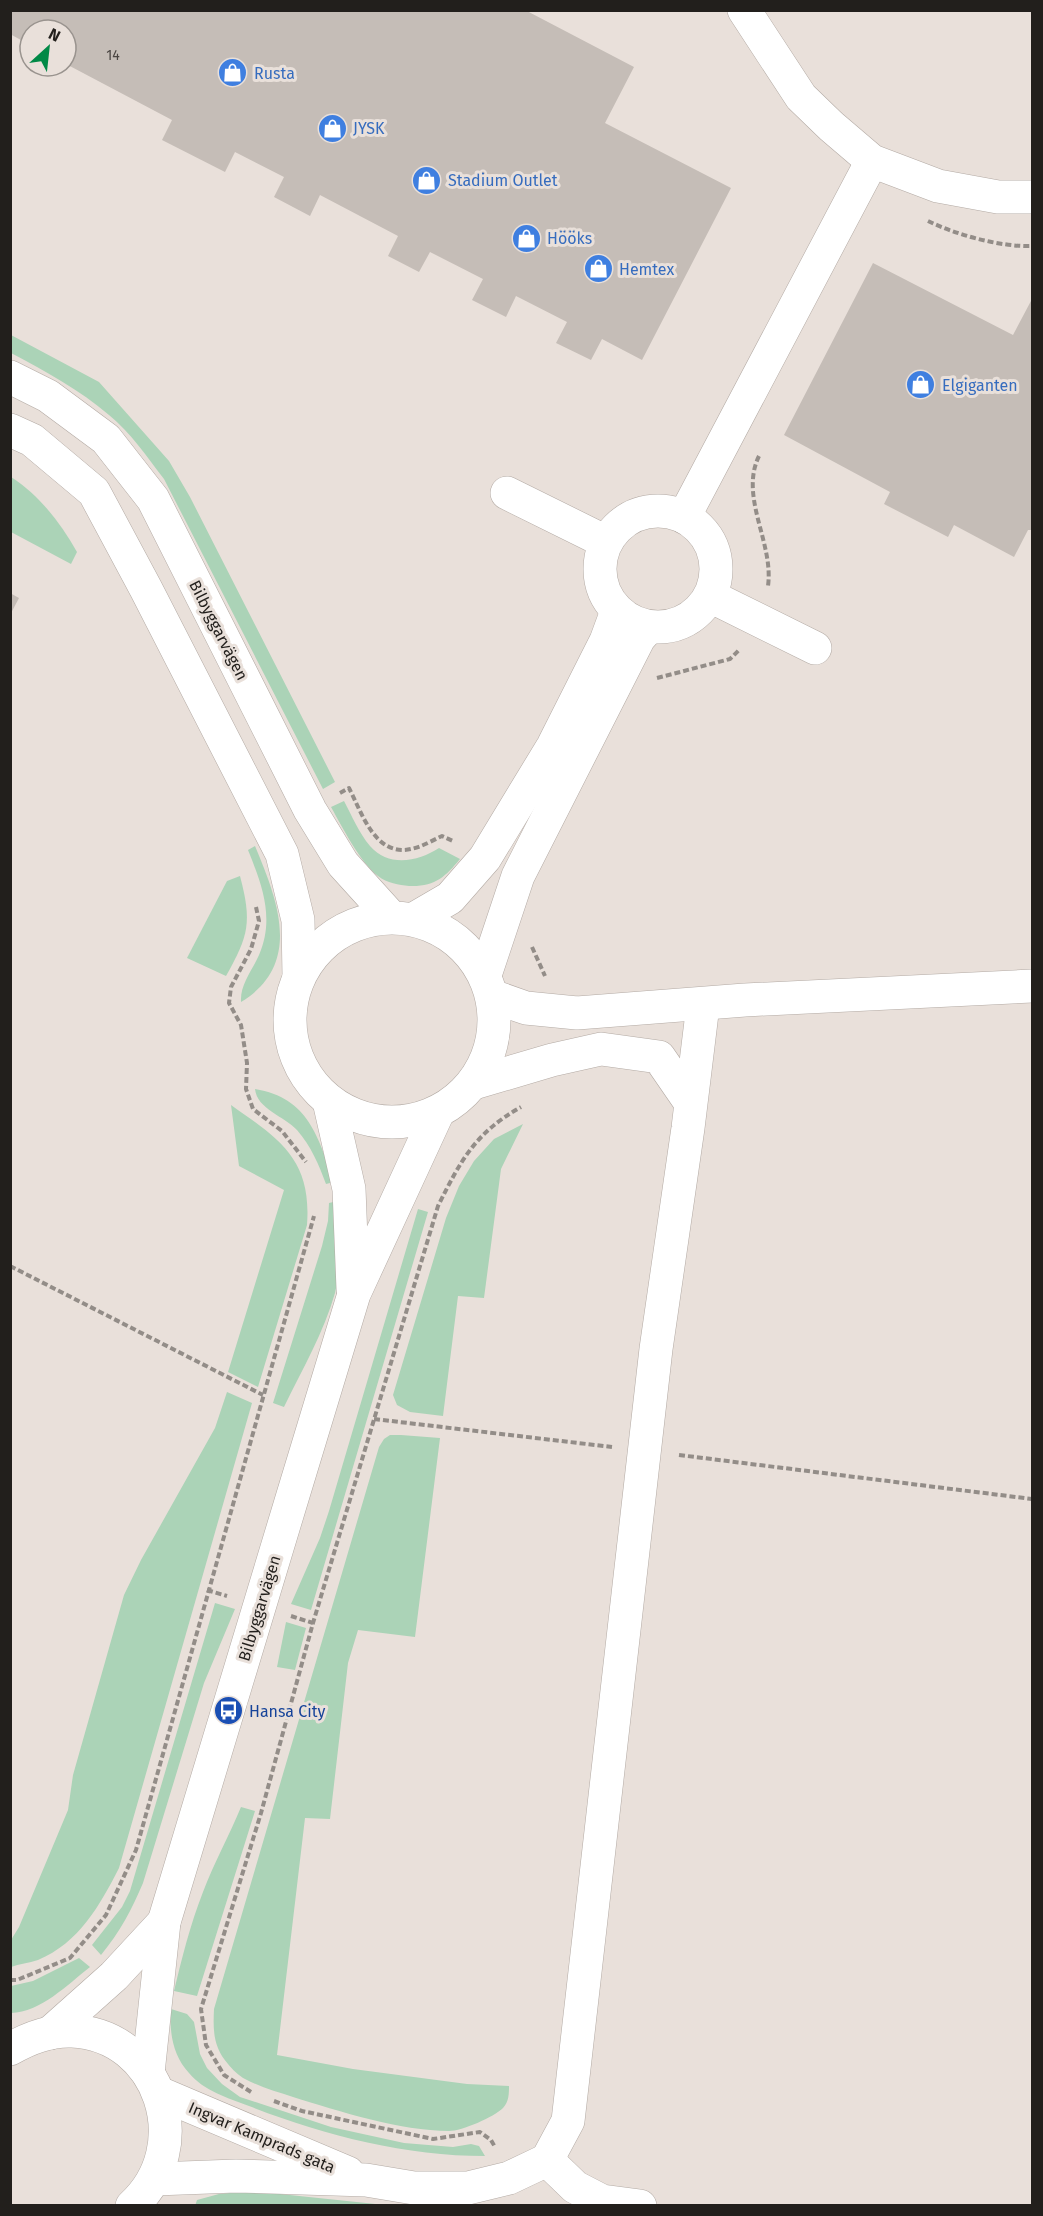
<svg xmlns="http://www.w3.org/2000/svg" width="1043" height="2216" font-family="'Fira Sans',sans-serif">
<rect width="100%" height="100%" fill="#e9e0da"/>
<g fill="#abd3b7">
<path d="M11,335L99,382L169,461L190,497L335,782L323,789L164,479C147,457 131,433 109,415C80,390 45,371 11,353Z"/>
<path d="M11,477C40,496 60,522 77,552L71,564L11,532Z"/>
<path d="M344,801C352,816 359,833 370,846C389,868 419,861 439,848L460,859C445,877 435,887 409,886C399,885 387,883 378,876C359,861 343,828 331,807Z"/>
<path d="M255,846C278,901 303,964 241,1002C240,984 252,971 259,955C275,918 262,885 248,850Z"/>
<path d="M240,876C252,922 249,935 226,976L187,958L227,881Z"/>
<path d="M255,1089C309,1098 318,1137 334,1182L326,1184C319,1165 311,1146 297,1130C284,1116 257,1109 255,1089Z"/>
<path d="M231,1105C279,1139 312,1159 307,1225L258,1387L228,1372L284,1190L239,1166Z"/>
<path d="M523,1124L501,1169L484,1298L458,1296L443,1416L410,1412L397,1405L393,1395L446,1218L459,1186L474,1161L494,1139Z"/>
<path d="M338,1201C338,1231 342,1264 335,1293C324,1332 302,1370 284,1407L273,1403L322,1246L328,1221L329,1203Z"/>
<path d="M418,1209L428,1212L311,1610L291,1604L320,1538L329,1511Z"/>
<path d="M227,1392L252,1403L119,1868C100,1905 79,1943 38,1960C29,1963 19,1964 11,1967V1940L19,1927L68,1810L73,1775L124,1595L141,1560L215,1428Z"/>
<path d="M390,1435H401L440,1438L415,1637L358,1630L348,1663L330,1819L305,1818L277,2055L353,2069L467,2084L509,2086C509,2093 509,2102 503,2108C494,2117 462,2131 449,2131C401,2131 338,2111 293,2097C277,2092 260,2087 245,2079C239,2076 232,2069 228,2064C213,2047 213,2030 214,2009L379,1447L384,1439Z"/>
<path d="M215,1603L235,1609L204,1683L143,1883C132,1909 120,1932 101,1955L92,1945L122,1907L130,1891Z"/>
<path d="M286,1622L306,1628L295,1670L277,1667Z"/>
<path d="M241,1807L255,1811L197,1996L174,1991C182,1958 190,1925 203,1892C214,1863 229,1836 241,1807Z"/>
<path d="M79,1958L90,1967C67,1985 41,2012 11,2013V1986L33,1981Z"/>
<path d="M171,2009L187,2014L194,2022L200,2054L207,2068L222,2084L240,2097L331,2127L404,2143L453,2147L471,2144L479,2146L485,2156C405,2156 323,2135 249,2106C228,2098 204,2091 189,2073C173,2056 169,2032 171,2009Z"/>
<path d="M252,2191L385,2205L195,2206L197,2200L219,2194Z"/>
</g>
<g fill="#c5bdb7">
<path d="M10,10H525L634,67L605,123L731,188L642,360L602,339L591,360L556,343L567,322L516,296L506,317L472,300L483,279L430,252L419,272L388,256L398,236L320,195L310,216L274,197L284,177L235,152L225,172L162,140L172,120L66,64V30H30V45L10,34Z"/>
<path d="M873,263L1013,335L1032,299V530H1028L1014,557L954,525L948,537L884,504L890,492L784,435Z"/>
<path d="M10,593L19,598L10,615Z"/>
</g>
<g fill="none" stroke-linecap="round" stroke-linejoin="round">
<defs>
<g id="minor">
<path d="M744,10L801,97L831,126L872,161L938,186L998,197H1032"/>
<path d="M10,377L48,396L106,439L153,499L310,810L343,864L391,917"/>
<path d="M10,430L32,440L94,492L146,589L282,854L298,920L299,976"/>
<path d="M507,493L606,542"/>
<circle cx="658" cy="569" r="58"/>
<path d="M684,517L872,161"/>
<path d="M710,596L815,648"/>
<circle cx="392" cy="1020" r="102"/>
<path d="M414,919L450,898L485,858L553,746L606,641L617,611"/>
<path d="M485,975L518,876L639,638L649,627"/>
<path d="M492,996L526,1008L577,1013L745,1000L1032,986"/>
<path d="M474,1083L552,1060L601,1049L659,1057L690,1102"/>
<path d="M329,1101L349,1189L353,1289"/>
<path d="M50,2033L114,1976L164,1922"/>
<path d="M10,2049C29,2038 50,2030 72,2031C161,2035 197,2147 132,2206"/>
<path d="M148,2073L164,1922L290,1505L354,1294L438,1112"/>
<path d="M159,2093L348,2173"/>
<path d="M547,2160L568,2121L656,1349L688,1128L703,1005"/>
<path d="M547,2160L575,2187L602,2201L640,2206"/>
<path d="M155,2179L236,2176L366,2180L414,2188H468L509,2178L547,2160"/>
</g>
</defs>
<use href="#minor" stroke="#b3aaa4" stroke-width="34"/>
<g stroke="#938d88" stroke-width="4" stroke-dasharray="6 3" stroke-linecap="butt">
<path d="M928,221C957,235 1000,247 1032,246"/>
<path d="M759,456C739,497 774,543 768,586"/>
<path d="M657,678L730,659L739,650"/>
<path d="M340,793L349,788C362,813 375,857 411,849C422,847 433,840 442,836L453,841"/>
<path d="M256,907L259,921L251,949L231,987L229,1003L241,1025L247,1063L246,1089L253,1109L282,1131L306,1162"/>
<path d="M532,947L545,976"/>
<path d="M10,1266L263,1395"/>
<path d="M374,1419L612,1447"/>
<path d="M679,1455L1032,1499"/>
<path d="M207,1590L227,1596"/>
<path d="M291,1616L313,1623"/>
<path d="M10,1980H17L70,1958L106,1915L136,1850L314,1216"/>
<path d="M251,2092L224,2075L206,2045L201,2009L261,1813L313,1623L438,1206C461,1160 475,1133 521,1107"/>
<path d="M274,2101L302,2111L433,2139L480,2132L491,2140L495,2147"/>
</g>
<use href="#minor" stroke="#fff" stroke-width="33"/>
</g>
<defs>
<symbol id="shop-disc" viewBox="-11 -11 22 22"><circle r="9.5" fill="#3f7fe0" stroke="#e9e0da"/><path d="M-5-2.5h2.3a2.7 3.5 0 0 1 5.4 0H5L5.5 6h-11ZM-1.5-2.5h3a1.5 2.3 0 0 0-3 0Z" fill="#fff"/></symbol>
<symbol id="bus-disc" viewBox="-11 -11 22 22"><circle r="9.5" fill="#1a4fb4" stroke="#e9e0da"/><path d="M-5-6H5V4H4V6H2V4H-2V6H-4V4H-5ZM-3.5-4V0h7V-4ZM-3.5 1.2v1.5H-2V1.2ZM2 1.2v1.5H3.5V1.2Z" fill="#fff"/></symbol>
</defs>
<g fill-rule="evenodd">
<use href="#shop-disc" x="216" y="56" width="33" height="33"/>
<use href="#shop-disc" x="316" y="112" width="33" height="33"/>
<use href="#shop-disc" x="410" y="164" width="33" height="33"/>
<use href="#shop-disc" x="510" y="222" width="33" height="33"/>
<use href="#shop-disc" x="582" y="252" width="33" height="33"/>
<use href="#shop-disc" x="904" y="368" width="33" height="33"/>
<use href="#bus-disc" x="212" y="1694" width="33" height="33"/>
</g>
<g text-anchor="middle" stroke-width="6" stroke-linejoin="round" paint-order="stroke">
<g font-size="14" fill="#4b4643">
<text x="113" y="60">14</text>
</g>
<g font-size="16" fill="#366cbe" stroke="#e9e0da" text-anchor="start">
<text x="254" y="79">Rusta</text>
<text x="353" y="134">JYSK</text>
<text x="448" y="186">Stadium Outlet</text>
<text x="547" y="244">Hööks</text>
<text x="619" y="275">Hemtex</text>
<text x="942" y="391">Elgiganten</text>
</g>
<g font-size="16" fill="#221f1c" stroke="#e9e0da">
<text transform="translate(219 630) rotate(63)" y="6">Bilbyggarvägen</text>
<text transform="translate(259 1608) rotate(-73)" y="6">Bilbyggarvägen</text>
<text transform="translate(262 2137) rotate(23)" y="6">Ingvar Kamprads gata</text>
</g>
<g font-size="16" fill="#164399" stroke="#e9e0da" text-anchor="start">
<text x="249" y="1717">Hansa City</text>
</g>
</g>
<rect width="1043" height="2216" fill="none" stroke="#221f1c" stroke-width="24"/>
<g transform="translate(48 48) rotate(27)"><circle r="28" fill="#e9e0da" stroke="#99938e" stroke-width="1.5"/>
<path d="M0-4.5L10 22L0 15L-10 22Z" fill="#008946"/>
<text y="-9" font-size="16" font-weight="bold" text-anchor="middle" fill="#221f1c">N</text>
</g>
</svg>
